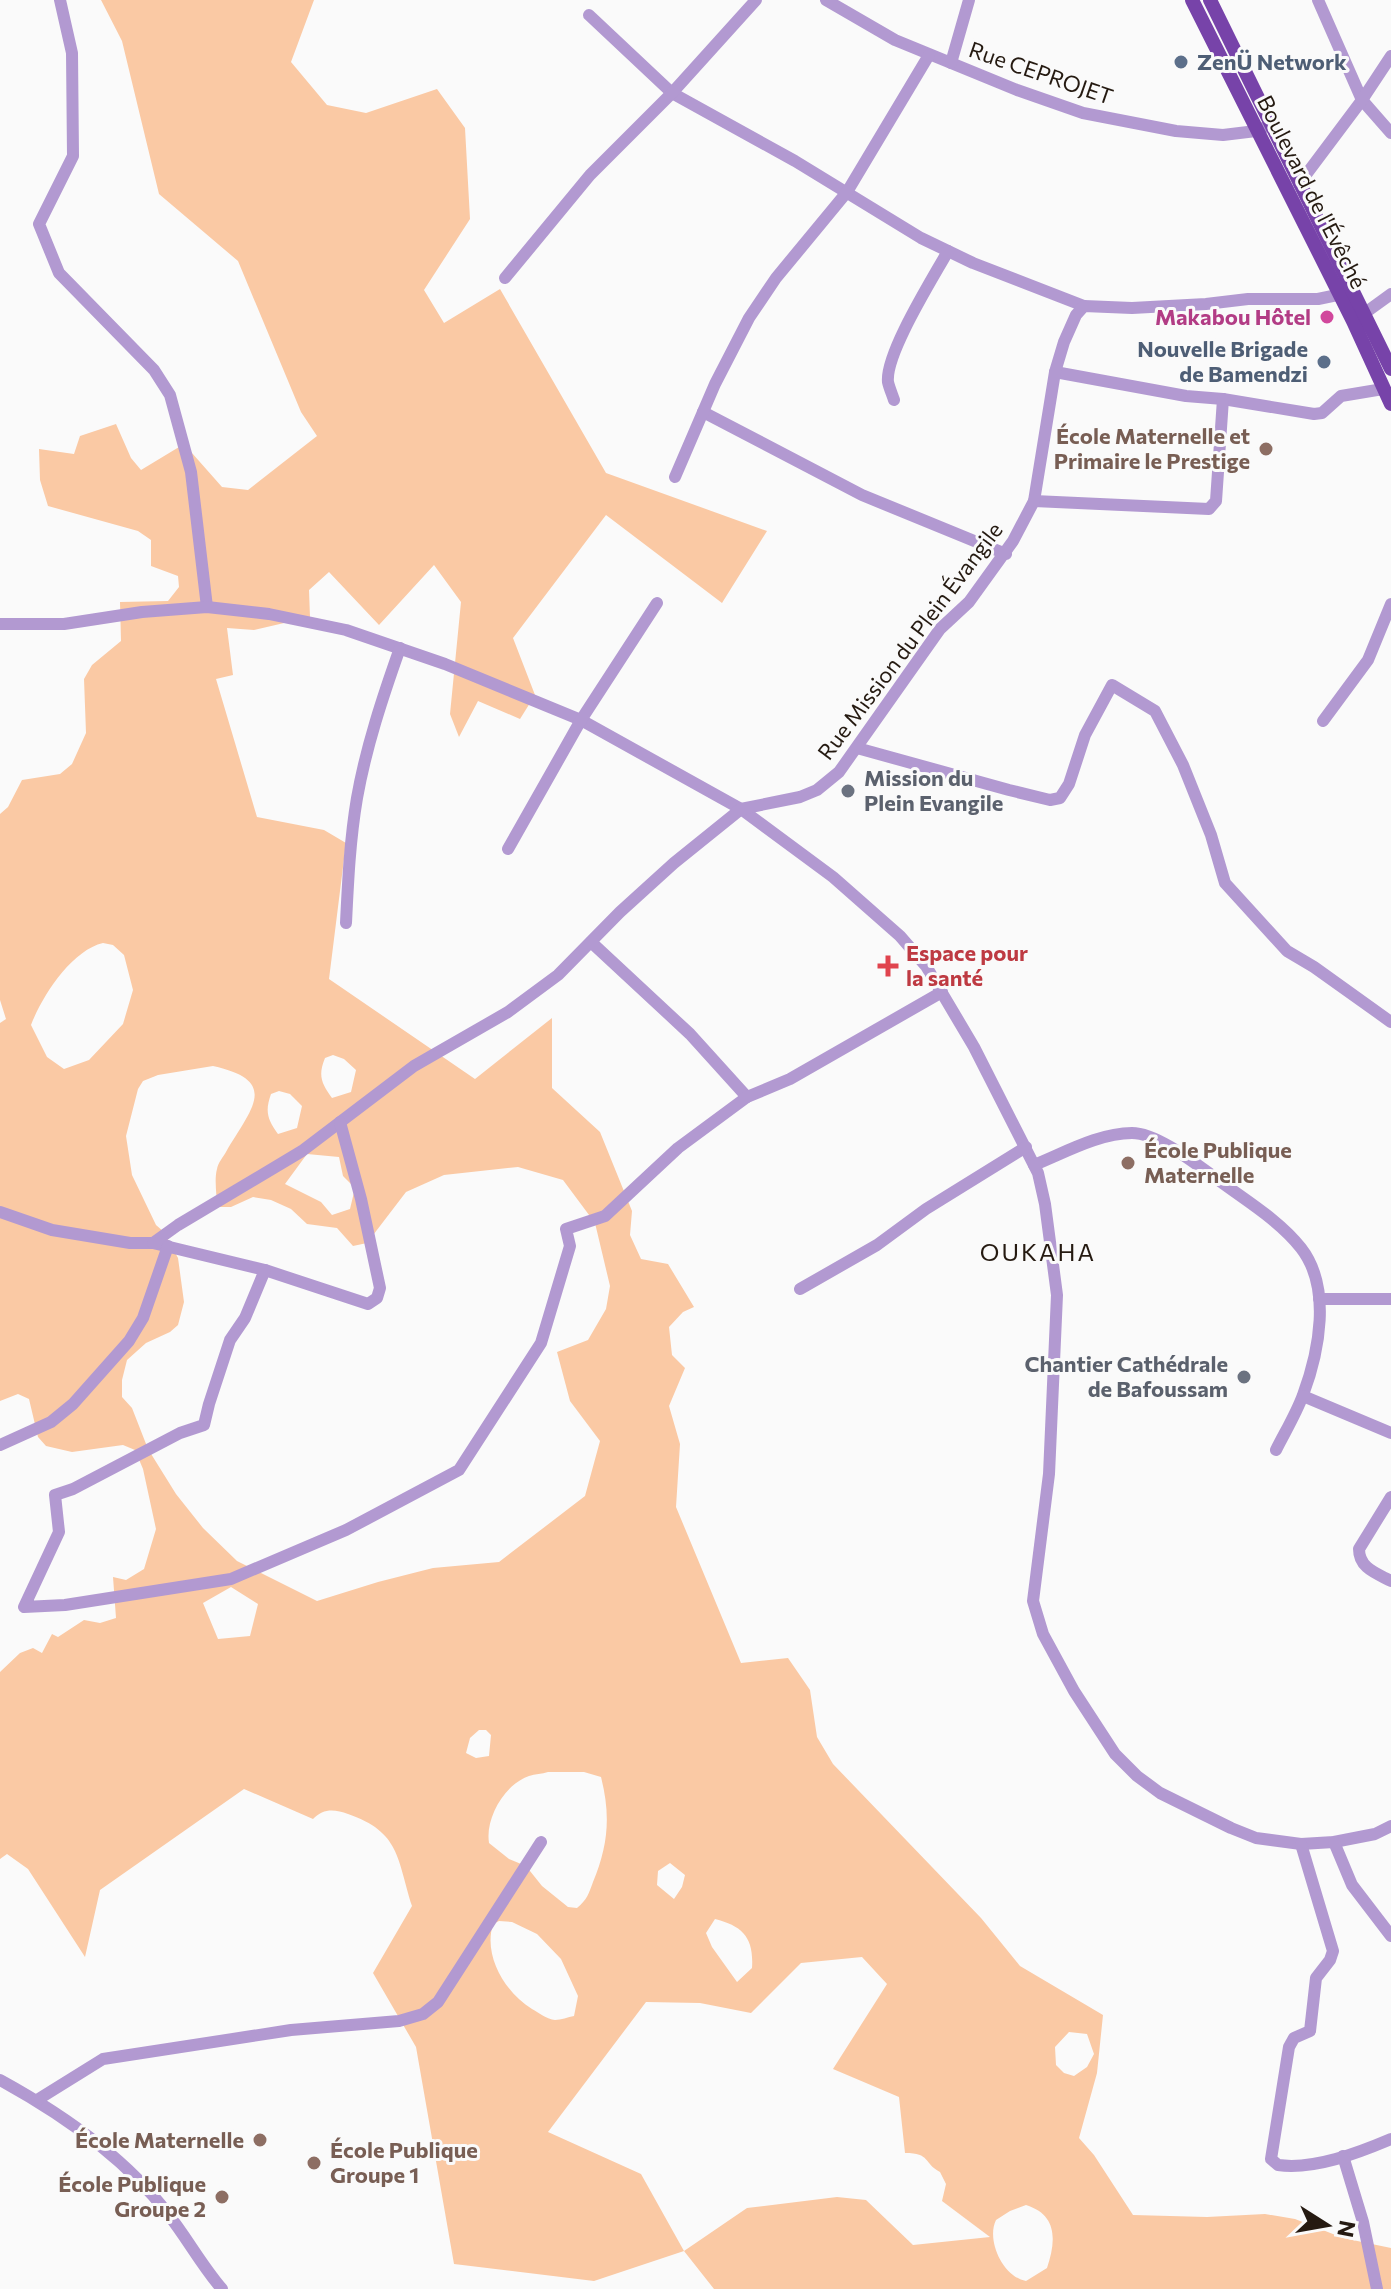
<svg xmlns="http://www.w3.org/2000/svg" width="1391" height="2289" font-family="Commissioner,sans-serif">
<rect width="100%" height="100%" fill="#fafafa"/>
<path fill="#fac9a4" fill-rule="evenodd" d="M101,0H314L291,62L327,105L366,113L437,89L465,128L470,219L424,290L444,323L500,289L606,473L767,531L722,603L606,515L513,638L535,695L520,719L478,701L459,737L450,714L461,602L434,565L379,625L329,572L309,590L310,617L254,630L227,628L233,675L216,679L257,817L324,830L346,843L329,979L475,1079L552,1018V1088L600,1132L632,1211L630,1235L641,1259L668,1264L694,1307L683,1312L669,1327L672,1355L685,1368L669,1406L680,1444L676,1507L741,1663L788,1658L810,1690L817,1737L833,1764L981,1918L1020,1966L1103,2015L1097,2073L1079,2138L1094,2155L1133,2215L1207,2217L1265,2214L1295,2219L1343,2238L1391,2248V2289H714L684,2251L594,2281L454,2264L416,2047L373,1973L412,1906C397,1858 400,1832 348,1814C335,1809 323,1808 313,1819L244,1789L100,1890L85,1957L28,1869L7,1854L0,1859V1672L20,1653L33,1648L42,1653L52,1634L58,1637L84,1620L100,1623L116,1618L113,1577L126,1580L144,1569L156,1529L143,1469L135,1450L123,1445L72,1452L46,1446L38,1437L29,1399L18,1394L0,1401V1023L6,1019L0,1000V814L8,807L22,780L60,774L72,764L86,733L84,679L92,665L121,641L120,602L168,601L179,587L178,576L151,566V540L138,531L48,506L40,480L39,449L74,454L80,436L116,424L131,458L141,470L184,444L222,487L248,490L317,436L301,412L238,261L159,194L122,41ZM103,943L113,945L124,955L133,990L123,1024L89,1060L64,1069L47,1057L31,1025C42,996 72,950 103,943ZM333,1055L344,1059L356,1070L351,1092L332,1098C321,1083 318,1075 325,1058ZM213,1066C281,1081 251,1109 226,1152C223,1157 218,1163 217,1169C214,1180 217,1196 217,1207H231L253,1197L271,1200L291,1209L307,1224L337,1228L353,1246L367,1243L406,1192L444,1175L518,1167L563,1180L595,1223L610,1286L606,1309L588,1340L557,1352L570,1401L600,1441L585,1496L499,1562L433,1568L378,1582L317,1601L237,1561L203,1528L176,1494L148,1449L132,1408L122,1397V1380L127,1360L146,1343L170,1332L178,1325L184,1302L178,1258L164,1232L156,1225L132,1175L126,1136L138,1089L143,1081L158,1075ZM279,1091L290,1094L302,1106L297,1128L278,1134C267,1119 265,1111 271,1094ZM307,1154L339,1157L343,1176L355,1188L350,1209L332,1215L321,1202L285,1184ZM231,1587L258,1604L250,1636L218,1639L203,1603ZM479,1730H486L491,1735L489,1756L476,1758L466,1753L470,1738ZM548,1772H584L601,1777C611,1816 608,1846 593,1882C589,1893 587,1900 577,1908L568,1907L542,1886L526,1866L509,1859L489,1843C485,1818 505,1784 529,1776C535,1774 542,1774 548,1772ZM670,1863L685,1875L682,1887L674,1899L657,1885L658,1871ZM715,1919C743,1926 754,1938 752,1968L737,1982L712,1947L706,1933ZM499,1921L512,1922L537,1934L561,1959L578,1996L574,2016C568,2017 561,2020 555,2020C547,2019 539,2013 532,2009C505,1992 483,1956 493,1924ZM862,1957L887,1984L833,2069L899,2097L905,2153C931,2153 923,2163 940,2172L946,2184L942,2201L990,2237L913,2245L866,2200L837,2197L747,2208L684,2251L641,2174L548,2132L646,2002L700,2003L751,2013L801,1963ZM1069,2032L1087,2034L1094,2054L1087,2067L1074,2076L1064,2073L1056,2065L1055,2047ZM1026,2205C1058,2215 1056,2241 1047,2268L1026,2281C1003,2277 986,2240 996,2220L1010,2211Z"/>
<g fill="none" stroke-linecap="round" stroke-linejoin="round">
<g stroke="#b299d1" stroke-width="12">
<path d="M60,0L72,53L73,156L39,224L59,273L154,370L170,395L191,472L207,607"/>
<path d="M826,0L895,40L1017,90L1083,113L1176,131L1223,135L1256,131L1263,128"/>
<path d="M1318,0L1362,100L1391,133"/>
<path d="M589,15L672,93L795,161L921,238L973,263L1084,306"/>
<path d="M951,63L969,0"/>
<path d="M1299,184L1362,100L1391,56"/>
<path d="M505,278L590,175L672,93L756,0"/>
<path d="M1358,318L1391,294"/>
<path d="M1055,372L1186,396L1223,399L1314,414L1322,413L1341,396L1383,389"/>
<path d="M894,400C892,394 889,387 888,382C885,354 933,278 948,251"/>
<path d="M703,412L862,495L1006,554"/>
<path d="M675,477L715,384L749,318L776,278L847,192L929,55"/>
<path d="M1034,501L1209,509L1216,501L1223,399"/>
<path d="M0,624H64L142,612L207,607L269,614L346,630L445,664L581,720L741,809L833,877L900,936L926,966L974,1047L1038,1173L1045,1204L1057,1295L1049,1474L1033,1601L1043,1634L1074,1691L1115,1754L1137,1776L1160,1793L1231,1828L1256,1838L1301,1844L1334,1842L1375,1834L1391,1826"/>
<path d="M1323,721L1368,660L1391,604"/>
<path d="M857,748L1009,790L1050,800L1060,798L1069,784L1085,735L1112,685L1155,711L1183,765L1211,835L1225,883L1287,951L1314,967L1391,1022"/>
<path d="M508,849L581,720L657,603"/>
<path d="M346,923C348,881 350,839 357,798C366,747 383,696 400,648"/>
<path d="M591,942L690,1034L747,1097"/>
<path d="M1034,1165C1064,1153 1099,1133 1132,1133C1157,1133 1196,1164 1217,1179C1245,1200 1279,1220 1301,1248C1332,1288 1319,1352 1303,1395C1296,1414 1285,1432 1276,1450"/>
<path d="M0,1212L52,1230L130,1243H153L178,1225L302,1151L414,1066L508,1012L558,975L620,912L674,863L741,809L800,797L817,790L839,772L940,629L969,602L1013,541L1034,501L1055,372L1064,342L1076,315L1084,306L1132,308L1206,304L1248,299H1318L1347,293"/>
<path d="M153,1243L265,1270L368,1304L377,1298L380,1288L361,1199L340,1122"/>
<path d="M265,1270L245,1318L230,1340L209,1404L204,1425L180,1433L73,1489L55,1495L59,1532L24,1607L65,1605L231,1579L346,1530L459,1470L541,1343L570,1246L566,1229L605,1216L678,1148L747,1097L790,1079L942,992"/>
<path d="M800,1289L877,1245L926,1209L1026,1147"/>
<path d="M1319,1299H1391"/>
<path d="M1303,1396L1391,1433"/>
<path d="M0,1445L51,1422L73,1404L129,1341L143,1318L168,1246"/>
<path d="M1391,1497L1359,1549C1359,1568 1376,1573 1391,1581"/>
<path d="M1334,1842L1352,1885L1391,1936"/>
<path d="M1301,1844L1333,1951L1330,1960L1316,1978L1310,2031L1294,2038L1289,2047L1271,2159L1278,2165C1314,2170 1358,2153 1391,2139"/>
<path d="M0,2080C62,2114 125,2157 168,2214C187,2238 202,2266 222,2289"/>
<path d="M37,2100L103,2059L291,2030L399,2021L423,2014L438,2002L541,1842"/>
<path d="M1343,2156L1363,2222L1377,2289"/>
</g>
<g stroke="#7743a9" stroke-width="14">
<path d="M1192,0L1353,321L1391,404"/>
<path d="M1210,0L1391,369"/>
</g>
</g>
<g fill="#5c6f8a" stroke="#fafafa" stroke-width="3">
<circle cx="1181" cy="62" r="8"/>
<circle cx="1324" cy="362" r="8"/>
</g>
<circle fill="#d1479c" stroke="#fafafa" stroke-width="3" cx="1327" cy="317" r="8"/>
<g fill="#8d6e63" stroke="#fafafa" stroke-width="3">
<circle cx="1266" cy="449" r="8"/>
<circle cx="1128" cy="1163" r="8"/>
<circle cx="260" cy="2140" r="8"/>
<circle cx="314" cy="2163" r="8"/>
<circle cx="222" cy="2197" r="8"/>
</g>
<g fill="#6b7280" stroke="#fafafa" stroke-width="3">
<circle cx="848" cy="791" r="8"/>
<circle cx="1244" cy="1377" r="8"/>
</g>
<path fill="#e0444e" stroke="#fafafa" stroke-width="3" d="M884 954h8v8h8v8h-8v8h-8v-8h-8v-8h8z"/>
<g text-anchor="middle" stroke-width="6" stroke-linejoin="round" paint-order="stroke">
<g font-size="22" font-weight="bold" fill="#4e5e75" stroke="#fafafa" text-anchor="start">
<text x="1197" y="70">ZenÜ Network</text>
<text x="1308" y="357" text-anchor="end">Nouvelle Brigade<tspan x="1308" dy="25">de Bamendzi</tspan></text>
</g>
<g font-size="22" fill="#251a11" stroke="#fafafa">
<text transform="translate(1041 73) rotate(19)" y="8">Rue CEPROJET</text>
<text transform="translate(1312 192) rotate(63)" y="8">Boulevard de l'Évêché</text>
<text transform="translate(910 641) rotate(-53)" y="8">Rue Mission du Plein Évangile</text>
</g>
<g font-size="22" font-weight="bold" fill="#b23c85" stroke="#fafafa" text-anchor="end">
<text x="1311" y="325">Makabou Hôtel</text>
</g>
<g font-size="22" font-weight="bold" fill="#785e54" stroke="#fafafa" text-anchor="end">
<text x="1250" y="444">École Maternelle et<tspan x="1250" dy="25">Primaire le Prestige</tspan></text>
<text x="1144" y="1158" text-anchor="start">École Publique<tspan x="1144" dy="25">Maternelle</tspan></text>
<text x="244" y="2148">École Maternelle</text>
<text x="330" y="2158" text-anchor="start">École Publique<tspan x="330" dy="25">Groupe 1</tspan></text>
<text x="206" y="2192">École Publique<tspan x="206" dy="25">Groupe 2</tspan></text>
</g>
<g font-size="22" font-weight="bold" fill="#5b616d" stroke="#fafafa" text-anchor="start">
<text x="864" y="786">Mission du<tspan x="864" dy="25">Plein Evangile</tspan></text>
<text x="1228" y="1372" text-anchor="end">Chantier Cathédrale<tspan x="1228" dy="25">de Bafoussam</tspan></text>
</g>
<g font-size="22" font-weight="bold" fill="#be3a42" stroke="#fafafa" text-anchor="start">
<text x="906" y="961">Espace pour<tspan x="906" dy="25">la santé</tspan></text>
</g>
<g font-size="24" letter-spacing="2" fill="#251a11" stroke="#fafafa">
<text x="1038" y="1261">OUKAHA</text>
</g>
</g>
<g transform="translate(1327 2225) rotate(101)" stroke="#fafafa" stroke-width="6" paint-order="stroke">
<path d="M0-6L14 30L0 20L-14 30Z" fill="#251a11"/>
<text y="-12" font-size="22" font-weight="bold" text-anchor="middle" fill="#251a11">N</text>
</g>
</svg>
